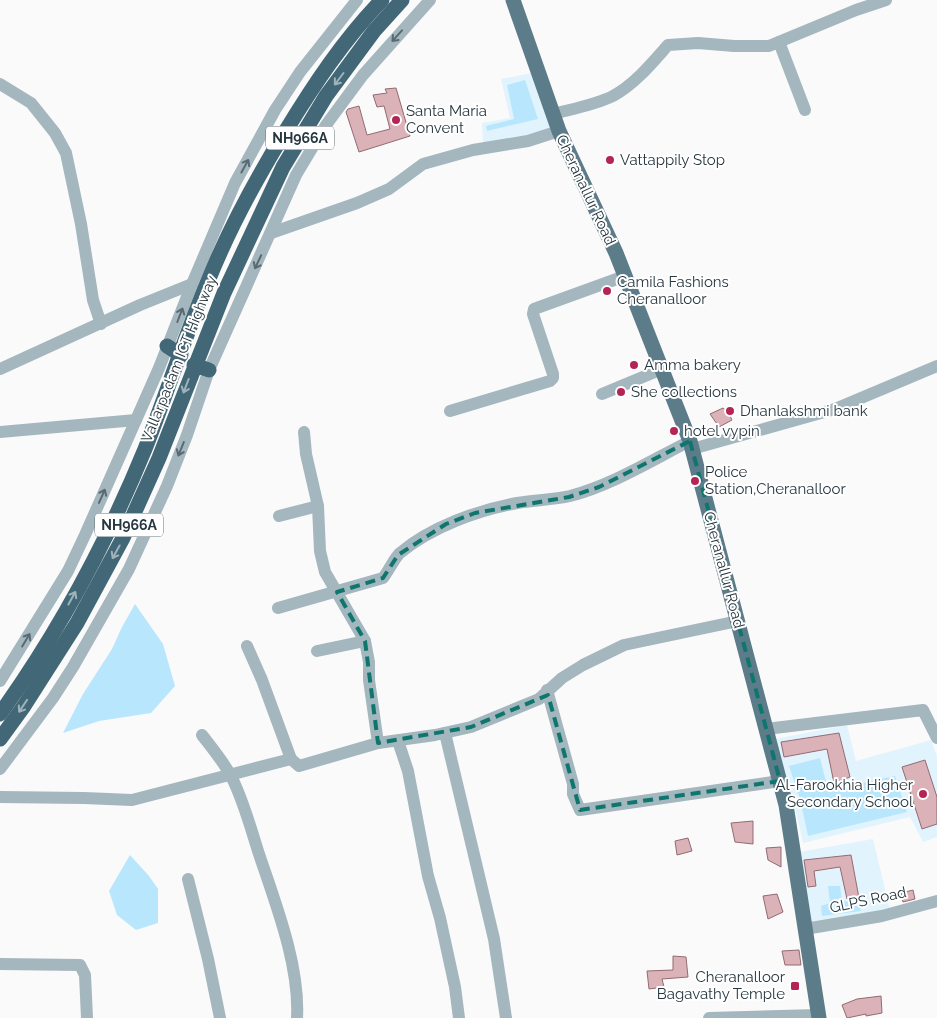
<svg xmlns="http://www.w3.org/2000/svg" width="937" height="1018" font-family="Raleway,sans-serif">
<rect width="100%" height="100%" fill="#fafafa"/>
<g fill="#e1f4fd">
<path d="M532,73L553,128L526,138L483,145L482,123L510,118L501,79Z"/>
<path d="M847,725L856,761L931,740L937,756V837L923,842L910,817L803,843L793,799L775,739Z"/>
<path d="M873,839L890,910L810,923L799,852Z"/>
</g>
<g fill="#b8e7fd">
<path d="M525,80L538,119L487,131L486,126L514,119L507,85Z"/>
<path d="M135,604L163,644L175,686L151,713L99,721L63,733L83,694L112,649L122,627Z"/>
<path d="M820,758L828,790L895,776L907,812L808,836L800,799L789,766Z"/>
<path d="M130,855L149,876L158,889V923L136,930L117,915L109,891Z"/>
<path d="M828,886H840L842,901L858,902L861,911L822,916L821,906L830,903Z"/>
</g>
<g fill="#dcb2b9" stroke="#926b72">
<path d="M396,88L410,136L359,152L346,112L348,109L359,106L367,135L390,129L384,106L377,107L373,95L387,93L385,89Z"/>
<path d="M723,408L728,412L732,420L719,427L710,414Z"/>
<path d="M839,733L850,777L834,783L827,749L784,757L781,742Z"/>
<path d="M925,760L937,797V824L922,829L902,767Z"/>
<path d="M753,821V844L735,842L731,823Z"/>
<path d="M688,838L692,851L677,855L675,841Z"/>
<path d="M781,847V867L768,860L766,848Z"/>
<path d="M851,855L859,898L847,899L840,867L814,871L816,886L808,887L804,860Z"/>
<path d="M913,890L915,899L903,902L901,893Z"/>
<path d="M777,894L783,912L768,919L763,896Z"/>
<path d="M799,950L801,965H785L782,951Z"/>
<path d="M673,956L686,957L688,977L662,979L664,987L649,989L647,971L673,970Z"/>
<path d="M881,996L882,1013L866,1016V1014L847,1018L842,1005L857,999Z"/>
</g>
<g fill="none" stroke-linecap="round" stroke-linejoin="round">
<g stroke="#a4b6be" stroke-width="12">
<path d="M779,42L805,110"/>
<path d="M0,84L31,103L55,133L66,153L81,224L93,300L101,324"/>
<path d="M553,114C572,109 595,105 613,96C635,84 652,63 668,45L698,43L734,46H769L856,10L886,0"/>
<path d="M271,233L357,203L389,189L423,164L473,150L528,141L559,131"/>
<path d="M0,369L140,305L192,284"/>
<path d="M602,394L662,369"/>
<path d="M450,411L550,381L553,378V374L533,314L534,309L625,276"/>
<path d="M0,432L136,420"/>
<path d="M304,432L306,454L318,506L320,551L325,572L365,641L369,662V680L378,743"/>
<path d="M692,449L835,409L937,366"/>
<path d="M279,516L318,506"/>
<path d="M278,608L383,578C388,572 395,557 400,553C431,527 478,510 517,503C534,500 553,500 570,496C612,485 652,460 690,441"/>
<path d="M247,646L262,680L291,759"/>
<path d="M317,651L365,641"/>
<path d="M0,681L68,571L85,535L159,368L192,284L235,183L275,110L300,72L357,0"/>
<path d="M547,690L573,784V794L580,810L780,781"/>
<path d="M766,729L923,710L937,738"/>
<path d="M445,733L494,939L506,1018"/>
<path d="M202,735C212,748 223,761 231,776C243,799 250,826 258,851C275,902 300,965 297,1018"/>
<path d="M398,741L408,771L428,876L440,918L455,987L459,1018"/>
<path d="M0,769L53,698L73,667L129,569L167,486L187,435L209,370L296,175L326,125L363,75L430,0"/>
<path d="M0,797L84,798L132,800L291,759L299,766L378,743L435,735L471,727L539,699L562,678L583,665L624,645L738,621"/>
<path d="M188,879L208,959L220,1018"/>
<path d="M805,929L882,916L937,901"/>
<path d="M0,964L80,965L85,975L87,1018"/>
<path d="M709,1018L818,1015"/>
</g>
<path stroke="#5c7c8a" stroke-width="15" d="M513,0L559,131L616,253L690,441L786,805L819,1018"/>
<g stroke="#426777" stroke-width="15">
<path d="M167,346L181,355"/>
<path d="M194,365L209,370"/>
<path d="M0,714C58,633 107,542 145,449C167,393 185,336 208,281C229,229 256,179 285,132C313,86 344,39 382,0"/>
<path d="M0,739L24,706L77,623L123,538L159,458L224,293L283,167L326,96L374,31L402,0"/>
</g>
</g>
<defs><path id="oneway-shaft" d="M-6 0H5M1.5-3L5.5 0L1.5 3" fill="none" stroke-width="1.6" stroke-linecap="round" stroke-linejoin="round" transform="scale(1.25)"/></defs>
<g stroke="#596a72">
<use href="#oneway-shaft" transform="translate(397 36) rotate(132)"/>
<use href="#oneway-shaft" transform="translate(245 166) rotate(-61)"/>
<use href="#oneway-shaft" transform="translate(258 262) rotate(115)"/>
<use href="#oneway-shaft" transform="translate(180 315) rotate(-69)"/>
<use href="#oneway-shaft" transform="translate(181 449) rotate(112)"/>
<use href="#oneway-shaft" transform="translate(102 496) rotate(-66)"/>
<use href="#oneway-shaft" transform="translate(26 640) rotate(-59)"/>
</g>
<g stroke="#a0b3bb">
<use href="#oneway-shaft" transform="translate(339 79) rotate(127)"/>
<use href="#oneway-shaft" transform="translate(186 386) rotate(111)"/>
<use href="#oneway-shaft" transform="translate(116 552) rotate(119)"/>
<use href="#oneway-shaft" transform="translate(72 598) rotate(-61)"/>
<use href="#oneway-shaft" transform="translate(23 706) rotate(124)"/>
</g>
<path fill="none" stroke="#0f766e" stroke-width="4" stroke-dasharray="10 6" stroke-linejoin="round" d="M690,441L780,781L580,810L548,695L471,727L378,743L365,641L337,592L383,578L398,555L446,524L475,513L569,497L599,487Z"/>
<g fill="#b42455" stroke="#fff" stroke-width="2">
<circle cx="396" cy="120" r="5"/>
<circle cx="610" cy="160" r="5"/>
<circle cx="607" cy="291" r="5"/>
<circle cx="634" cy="365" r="5"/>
<circle cx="621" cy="392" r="5"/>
<circle cx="730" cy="411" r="5"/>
<circle cx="674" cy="431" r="5"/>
<circle cx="695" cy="481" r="5"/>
<circle cx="923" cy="794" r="5"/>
<rect x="790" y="981" width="10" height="10" rx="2.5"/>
</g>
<g text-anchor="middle" stroke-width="4" stroke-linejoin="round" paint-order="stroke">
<g fill="#fff" stroke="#687379" stroke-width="1">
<rect x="266" y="126.5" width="68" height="23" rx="4"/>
<rect x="95" y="513.5" width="68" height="23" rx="4"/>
</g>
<g font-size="14" font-weight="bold" fill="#27373f">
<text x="300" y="143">NH966A</text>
<text x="129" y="530">NH966A</text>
</g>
<g font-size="15" fill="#27373f" stroke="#fff" text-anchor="start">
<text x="406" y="116">Santa Maria<tspan x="406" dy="17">Convent</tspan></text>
<text x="620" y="165">Vattappily Stop</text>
<text x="617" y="287">Camila Fashions<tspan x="617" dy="17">Cheranalloor</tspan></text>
<text x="644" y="370">Amma bakery</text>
<text x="631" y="397">She collections</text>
<text x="740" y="416">Dhanlakshmi bank</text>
<text x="684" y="436">hotel vypin</text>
<text x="705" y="477">Police<tspan x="705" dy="17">Station,Cheranalloor</tspan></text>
<text x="913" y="790" text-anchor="end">Al-Farookhia Higher<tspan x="913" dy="17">Secondary School</tspan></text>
<text x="785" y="982" text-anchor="end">Cheranalloor<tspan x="785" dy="17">Bagavathy Temple</tspan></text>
</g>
<g font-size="15" fill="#27373f" stroke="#fff">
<text transform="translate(586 190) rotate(65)" y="5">Cheranallur Road</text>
<text transform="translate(179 359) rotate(-68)" y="5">Vallarpadam ICT Highway</text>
<text transform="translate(724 570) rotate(75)" y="5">Cheranallur Road</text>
<text transform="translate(868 900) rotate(-12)" y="5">GLPS Road</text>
</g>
</g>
</svg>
